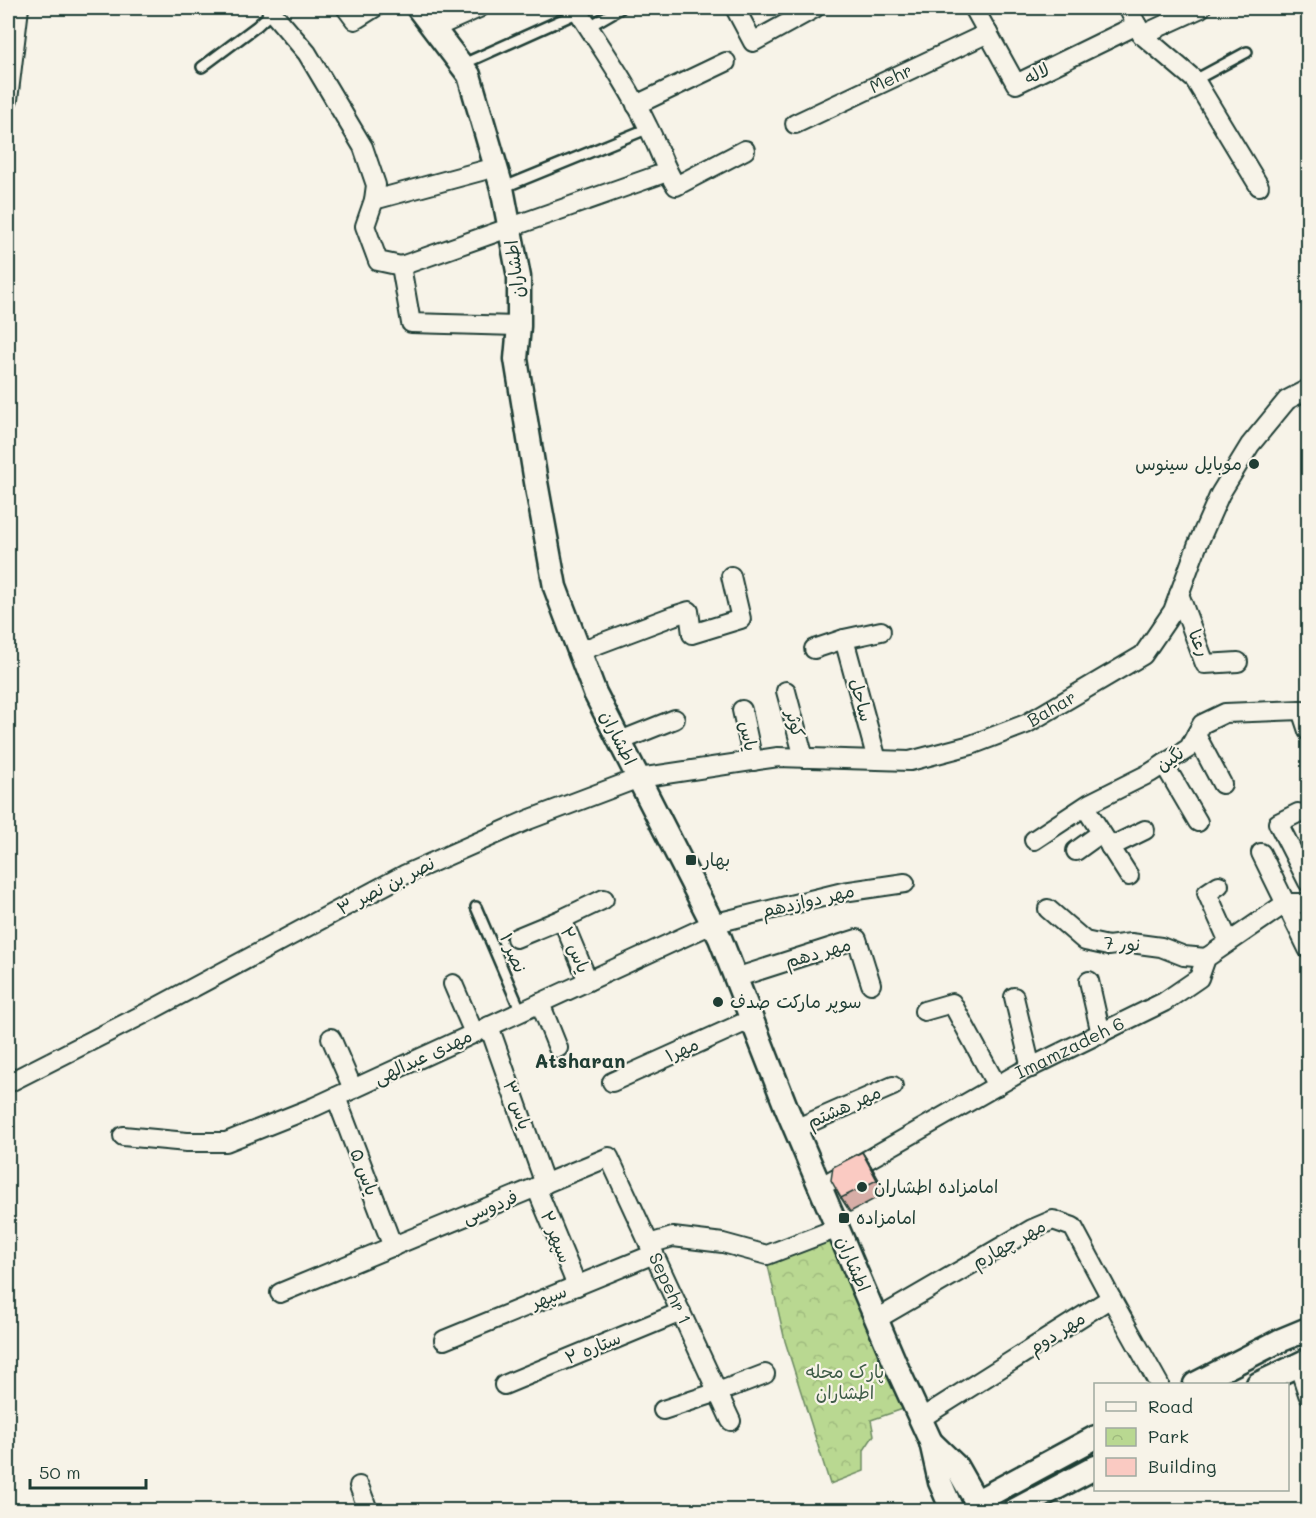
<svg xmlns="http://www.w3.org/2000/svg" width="1316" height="1518" font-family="Mali,'Playpen Sans Arabic',sans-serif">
<defs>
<pattern id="park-crowns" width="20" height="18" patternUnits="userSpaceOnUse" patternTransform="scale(1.5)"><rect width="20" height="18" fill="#b9d891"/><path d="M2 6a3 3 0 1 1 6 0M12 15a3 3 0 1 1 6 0" fill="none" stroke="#9fba7e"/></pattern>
</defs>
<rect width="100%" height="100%" fill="#f7f3e8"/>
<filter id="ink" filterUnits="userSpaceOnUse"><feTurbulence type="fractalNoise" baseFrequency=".0167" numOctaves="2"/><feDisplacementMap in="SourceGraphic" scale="12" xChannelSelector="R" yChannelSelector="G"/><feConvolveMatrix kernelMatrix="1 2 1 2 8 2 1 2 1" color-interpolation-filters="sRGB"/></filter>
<g filter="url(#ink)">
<path fill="url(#park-crowns)" stroke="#6c8a62" stroke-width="1.5" d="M821,1239L835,1244L903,1409L871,1420L874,1435L864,1450V1471L830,1484L785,1341L767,1261Z"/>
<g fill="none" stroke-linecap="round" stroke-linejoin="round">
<defs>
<g id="service">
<path d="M588,27L621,8"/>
<path d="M461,65L579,12"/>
<path d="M202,67L257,26L272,12"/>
<path d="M1195,80L1247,52"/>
<path d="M502,188L649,128"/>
<path d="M476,907L521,1012"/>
</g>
<g id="minor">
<path d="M271,8L272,12L307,53L363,147L376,185L374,200L365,226L378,261L401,266L411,323L519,326"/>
<path d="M346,8L355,20L374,8"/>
<path d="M576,8C601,47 628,85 648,127C658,146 664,167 676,186L745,150"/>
<path d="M735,8L753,42L815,8"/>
<path d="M974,8L1016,84L1137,25"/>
<path d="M1128,8L1142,35L1195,80L1259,186"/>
<path d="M434,28L479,8"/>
<path d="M1142,35L1201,8"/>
<path d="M8,100L19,8"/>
<path d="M636,105L726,62"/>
<path id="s1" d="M795,124L988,33"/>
<path d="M374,200L496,167"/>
<path d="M401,266L667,172"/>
<path d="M1179,594L1205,664L1238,662"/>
<path d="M844,639L877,760"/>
<path d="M814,649L844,639L881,631"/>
<path d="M580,651L673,616L689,611L692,634L741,619L731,576"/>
<path d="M786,691L804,758"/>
<path d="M742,710L753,761"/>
<path d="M1301,710L1308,731"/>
<path d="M1196,735L1222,784"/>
<path d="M620,741L675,719"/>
<path d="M1164,764L1198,822"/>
<path d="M1085,807L1129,876"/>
<path d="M1298,813L1278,823L1308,882"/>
<path d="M1034,840L1090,803L1150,773L1189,748L1202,724L1225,713L1301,710L1308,712"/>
<path d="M1110,847L1145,830"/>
<path d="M1076,851L1101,833"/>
<path d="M1261,853L1308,949"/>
<path d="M1219,885L1207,893L1229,942"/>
<path d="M1048,909L1085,941L1108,946L1131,943L1161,947L1184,956L1206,958"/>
<path d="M562,919L588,981"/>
<path d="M516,938L562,919L604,899"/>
<path d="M735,978L857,939L871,984"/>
<path d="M1089,981L1101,1034"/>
<path d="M453,984L474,1033"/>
<path d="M1014,997L1031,1068"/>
<path d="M540,1003L558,1048"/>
<path d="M924,1011L952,1003L997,1086"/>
<path d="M489,1026L545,1184"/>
<path d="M331,1038L353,1089"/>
<path d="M612,1082L752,1019"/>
<path id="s2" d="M8,1083L144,1014L406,874L528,820L639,778L778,757L910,761L971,745L1026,724L1143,655L1173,611L1197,546L1220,494L1250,445L1287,400L1308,389"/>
<path d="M336,1097L393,1247"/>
<path d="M795,1129L893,1086"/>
<path d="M123,1136L187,1142H226L314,1107L712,924L843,892L905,883"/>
<path d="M536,1187L577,1286"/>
<path id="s3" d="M820,1187L1019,1073L1164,1002L1199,978L1206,958L1286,903H1308"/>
<path d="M649,1244L673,1237L723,1243L767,1255L838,1228"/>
<path id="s4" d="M280,1293L609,1157L731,1421"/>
<path d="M877,1319L1032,1229L1053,1220L1073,1227L1111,1298"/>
<path d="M444,1340L654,1254"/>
<path d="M1298,1364L1308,1394"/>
<path d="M504,1385L681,1312"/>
<path d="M663,1410L718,1392L765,1374"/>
<path d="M920,1419L1111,1298L1159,1384"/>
<path d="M359,1486L368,1510"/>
</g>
<g id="tertiary">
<path d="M418,8L469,75L502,188L519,277V326L516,359L536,482L555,587L595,693L720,938L786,1107L898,1370L931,1442L940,1482L952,1510"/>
<path d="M1195,1384L1279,1341L1308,1329"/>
<path d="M1258,1384L1308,1360"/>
<path d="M931,1442L956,1466L973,1496"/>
<path d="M983,1498L1096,1437"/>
<path d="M1015,1510L1096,1467"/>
</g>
</defs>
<use href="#service" stroke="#1f3d34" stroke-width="14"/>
<use href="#minor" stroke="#1f3d34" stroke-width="22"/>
<use href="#tertiary" stroke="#1f3d34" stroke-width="27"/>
<use href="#service" stroke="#f7f3e8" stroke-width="9"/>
<use href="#minor" stroke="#f7f3e8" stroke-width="18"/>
<use href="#tertiary" stroke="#f7f3e8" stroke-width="22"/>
</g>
<path fill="#d7aea7" stroke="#1f3d34" stroke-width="1.5" d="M862,1152L871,1166L886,1193L850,1212L841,1198Z"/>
<path fill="#af8d88" stroke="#1f3d34" stroke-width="1.5" d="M862,1152L871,1166L886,1193L877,1180Z"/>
<path fill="#facac2" stroke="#1f3d34" stroke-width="1.5" d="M862,1152L877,1180L841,1198L831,1180L833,1167Z"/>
</g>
<g fill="#1f3d34" stroke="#f7f3e8" stroke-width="2">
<circle cx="1254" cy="464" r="6"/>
<rect x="685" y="854" width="12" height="12" rx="3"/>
<circle cx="718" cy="1002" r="6"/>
<circle cx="862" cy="1187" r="6"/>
<rect x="838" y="1212" width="12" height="12" rx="3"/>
</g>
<g text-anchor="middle" stroke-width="4.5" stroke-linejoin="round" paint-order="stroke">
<g font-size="18" fill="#1f3d34" stroke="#f7f3e8">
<text transform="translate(1037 74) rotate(-26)" y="6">لاله</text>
<text dy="6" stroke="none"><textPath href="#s1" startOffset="106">Mehr</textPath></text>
<text transform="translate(515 269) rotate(-97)" y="6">اطشاران</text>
<text transform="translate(1199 643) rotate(67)" y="6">رعنا</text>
<text transform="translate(861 700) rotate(75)" y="6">ساحل</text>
<text dy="6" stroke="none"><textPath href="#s2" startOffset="1126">Bahar</textPath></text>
<text transform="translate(795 724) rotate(75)" y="6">کوثر</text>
<text transform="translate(748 736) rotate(78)" y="6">یاس</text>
<text transform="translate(618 738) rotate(63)" y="6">اطشاران</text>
<text transform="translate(1170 759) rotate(-34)" y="6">نگین</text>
<text transform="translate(386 886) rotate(-27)" y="6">نصر بن نصر ۳</text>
<text transform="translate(808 901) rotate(-13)" y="6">مهر دوازدهم</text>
<text transform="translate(1122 944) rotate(2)" y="6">نور 7</text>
<text transform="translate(575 950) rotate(67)" y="6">یاس ۲</text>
<text transform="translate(513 953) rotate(67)" y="6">نصر ۱</text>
<text transform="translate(818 953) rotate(-16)" y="6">مهر دهم</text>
<text dy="6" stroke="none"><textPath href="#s3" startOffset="286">Imamzadeh 6</textPath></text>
<text transform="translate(682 1050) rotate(-24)" y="6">مهر۱</text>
<text transform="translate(423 1057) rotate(-25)" y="6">مهدی عبدالهی</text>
<text transform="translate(517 1105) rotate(70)" y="6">یاس ۳</text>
<text transform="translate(844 1107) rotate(-24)" y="6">مهر هشتم</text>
<text transform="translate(364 1172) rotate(69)" y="6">یاس ۵</text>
<text transform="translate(490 1207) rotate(-23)" y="6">فردوسی</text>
<text transform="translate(556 1237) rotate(68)" y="6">سپهر ۲</text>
<text transform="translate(1009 1244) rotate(-29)" y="6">مهر چهارم</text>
<text transform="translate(853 1264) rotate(67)" y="6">اطشاران</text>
<text dy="6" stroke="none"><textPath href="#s4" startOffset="501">Sepehr 1</textPath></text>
<text transform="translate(549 1297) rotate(-22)" y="6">سپهر</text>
<text transform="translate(1057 1333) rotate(-32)" y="6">مهر دوم</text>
<text transform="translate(593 1348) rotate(-22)" y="6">ستاره ۲</text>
</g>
<g font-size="18" fill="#1f3d34" stroke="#f7f3e8" text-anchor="start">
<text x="1242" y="470" text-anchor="end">موبایل سینوس</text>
<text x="703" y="866">بهار</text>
<text x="730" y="1008">سوپر مارکت صدف</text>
<text x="874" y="1193">امامزاده اطشاران</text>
<text x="856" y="1224">امامزاده</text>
</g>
<g font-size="18" fill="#3e5c47" stroke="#f7f3e8">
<text x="845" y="1378">پارک محله<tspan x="845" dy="21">اطشاران</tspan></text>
</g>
<g font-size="20" font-weight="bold" fill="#1f3d34" stroke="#f7f3e8">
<text x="580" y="1068">Atsharan</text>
</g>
</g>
<rect width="1316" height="1518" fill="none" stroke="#f7f3e8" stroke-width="30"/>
<rect x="15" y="15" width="1286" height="1488" fill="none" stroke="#1f3d34" stroke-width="2" filter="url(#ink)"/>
<rect x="1094" y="1383" width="195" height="108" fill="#f7f3e8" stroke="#a1aaa0" stroke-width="1.5"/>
<rect x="1106" y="1402" width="30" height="9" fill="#f7f3e8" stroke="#a1aaa0" stroke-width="1.5"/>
<text x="1148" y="1413" font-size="18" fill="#1f3d34">Road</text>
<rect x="1106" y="1428" width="30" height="18" fill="url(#park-crowns)" stroke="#a1aaa0" stroke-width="1.5"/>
<text x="1148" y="1443" font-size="18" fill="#1f3d34">Park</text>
<rect x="1106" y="1458" width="30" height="18" fill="#facac2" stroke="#a1aaa0" stroke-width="1.5"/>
<text x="1148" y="1473" font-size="18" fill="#1f3d34">Building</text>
<path d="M30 1479v9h116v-9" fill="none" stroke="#1f3d34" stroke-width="3"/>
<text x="39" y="1479" font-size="18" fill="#1f3d34" stroke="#f7f3e8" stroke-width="4.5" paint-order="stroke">50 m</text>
</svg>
